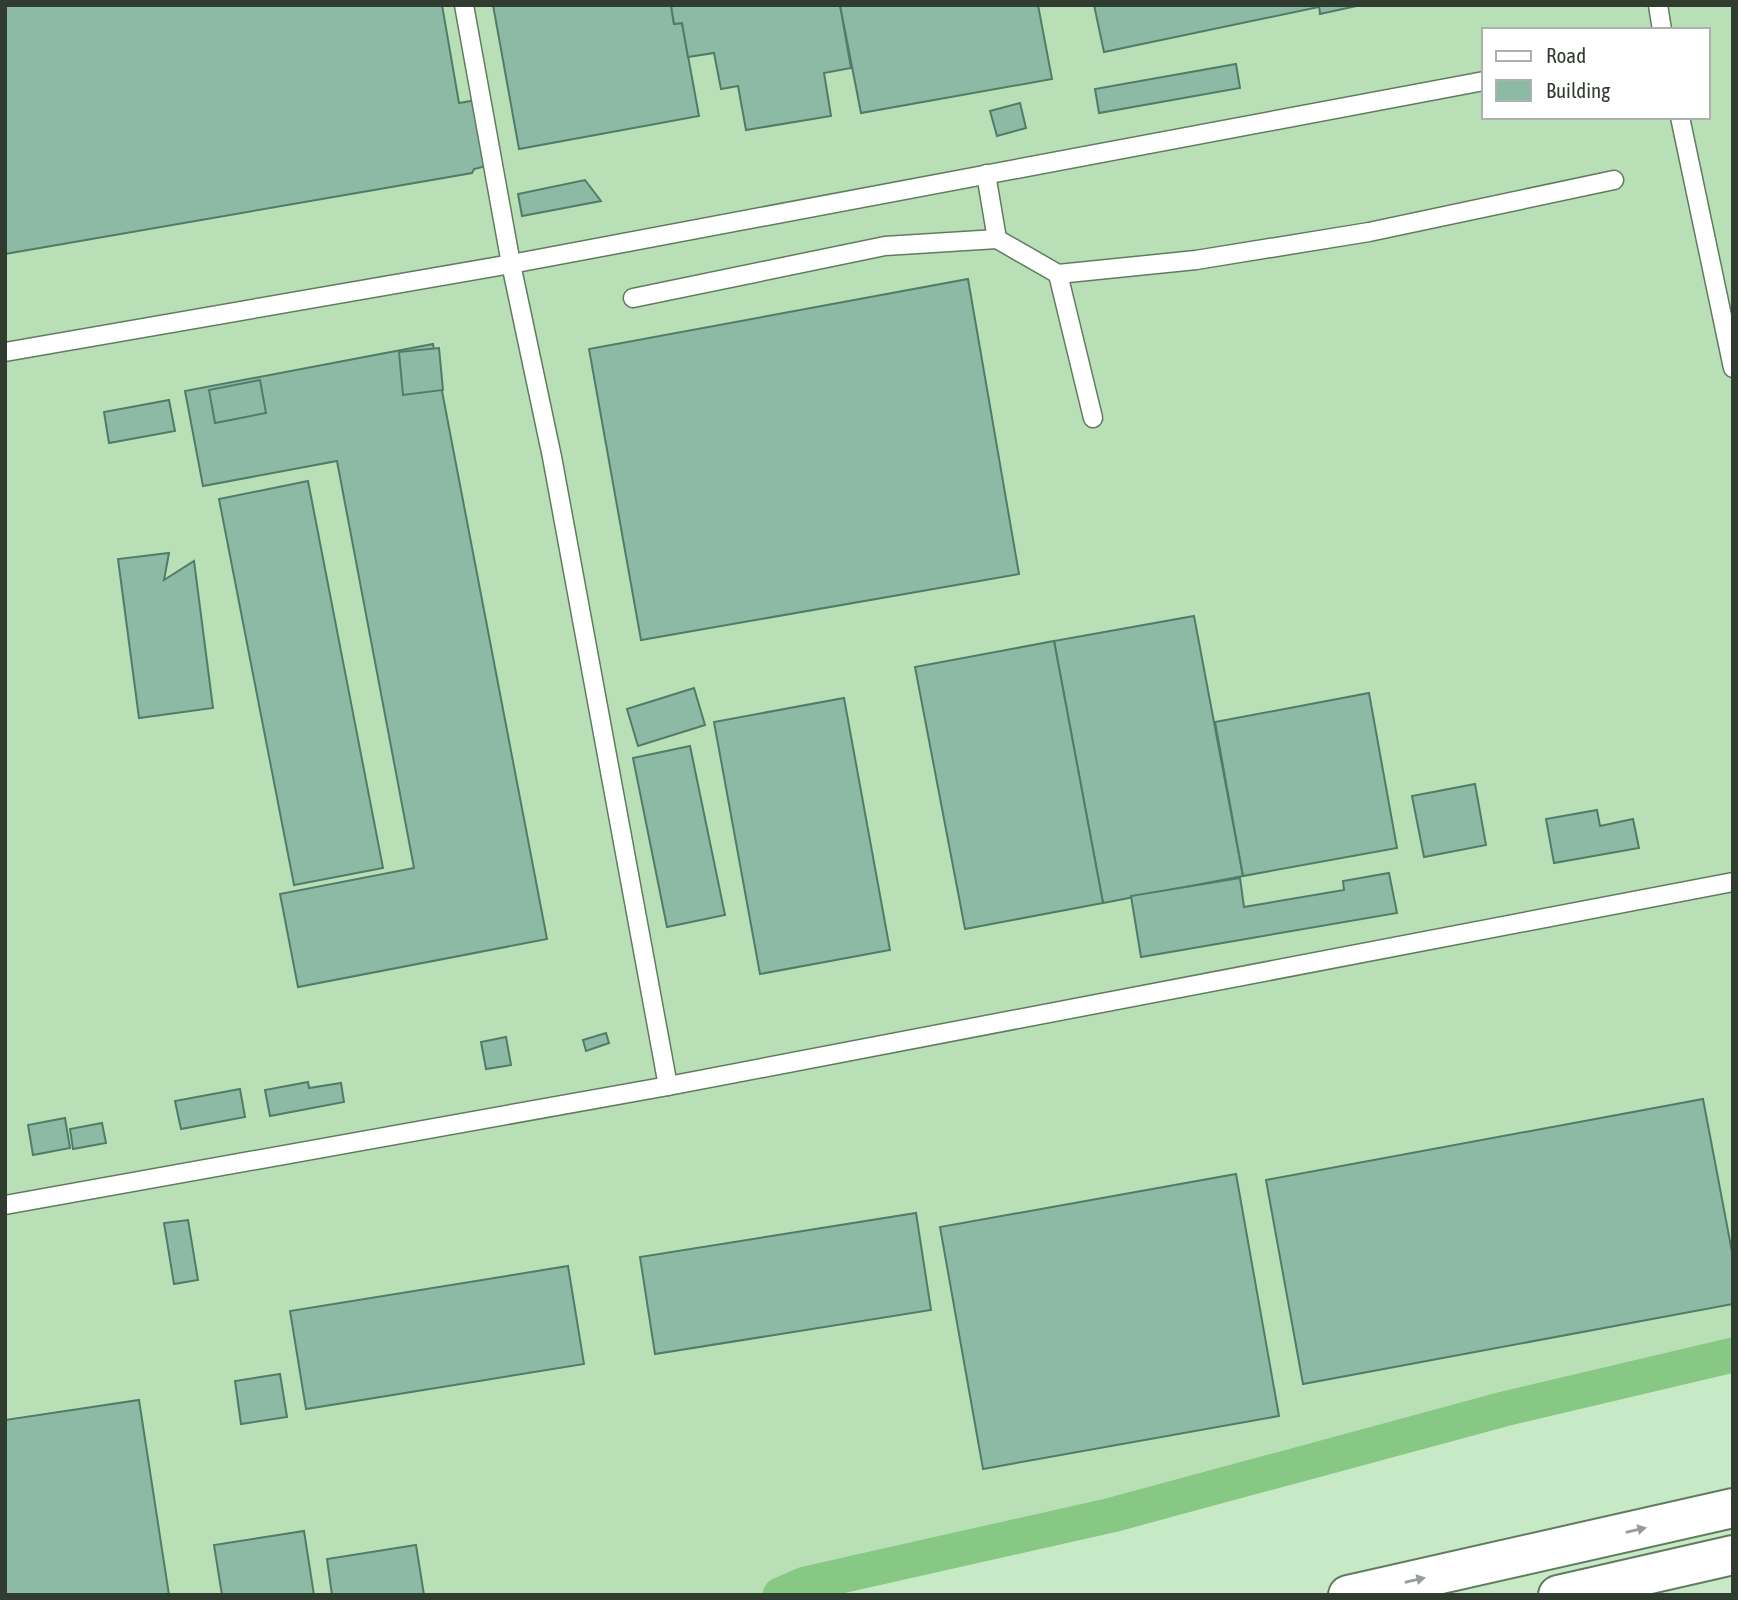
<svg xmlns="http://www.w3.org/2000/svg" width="1738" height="1600" font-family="'Asap Condensed',sans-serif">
<rect width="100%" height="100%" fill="#c8e9c6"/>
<path fill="#b8dfb6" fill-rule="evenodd" d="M5,5H1733V1360L865,1574L810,1595H5ZM1484,30H1708V117H1484Z"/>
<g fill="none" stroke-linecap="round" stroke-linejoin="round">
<path stroke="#86c884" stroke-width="35" d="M780,1595L805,1584L1112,1515L1504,1409L1733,1355"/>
</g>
<g fill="#8dbaa4" stroke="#517d68" stroke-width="2">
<path d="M5,5H442L459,103L477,100L490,165L474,169L472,173L5,254Z"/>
<path d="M493,5H671L674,24L682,23L699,116L519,149Z"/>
<path d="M671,5H840L851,68L824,73L831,116L746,130L738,86L721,89L714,53L688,57L682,23L674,24Z"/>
<path d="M840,5H1038L1052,79L861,113Z"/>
<path d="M1094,5H1319V7L1104,52Z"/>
<path d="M1319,5H1361L1320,14Z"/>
<path d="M1236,64L1240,88L1099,113L1095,89Z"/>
<path d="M1020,103L1026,128L997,136L990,111Z"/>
<path d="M585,180L601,201L522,216L518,194Z"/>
<path d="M968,279L1019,574L641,640L589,349Z"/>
<path d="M433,344L547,939L298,987L280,894L414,868L337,461L203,486L185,391Z"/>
<path d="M439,348L443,390L403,395L399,352Z"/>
<path d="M260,380L266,413L215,423L209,390Z"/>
<path d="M169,400L175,431L109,443L104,412Z"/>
<path d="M308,481L383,868L294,885L219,499Z"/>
<path d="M169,553L164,580L194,561L213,708L139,718L118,559Z"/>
<path d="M1194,616L1243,876L1103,903L1054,641Z"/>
<path d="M1054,641L1103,903L965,929L915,667Z"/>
<path d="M694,688L705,725L638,746L627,709Z"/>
<path d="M1369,693L1397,848L1243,876L1215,722Z"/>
<path d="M844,698L890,950L760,974L714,722Z"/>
<path d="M690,746L725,915L667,927L633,758Z"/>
<path d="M1475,784L1486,845L1424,857L1412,796Z"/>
<path d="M1597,810L1600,826L1633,819L1639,848L1554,863L1546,819Z"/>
<path d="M1389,873L1397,913L1141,957L1131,896L1240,878L1244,907L1344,890L1343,881Z"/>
<path d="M606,1033L609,1043L586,1051L583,1040Z"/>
<path d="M506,1037L511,1065L486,1069L481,1042Z"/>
<path d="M308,1082L309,1088L341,1083L344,1102L270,1116L265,1090Z"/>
<path d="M240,1089L245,1117L181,1129L175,1101Z"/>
<path d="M1703,1099L1733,1257V1304L1303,1384L1266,1180Z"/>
<path d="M65,1118L70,1148L33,1155L28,1125Z"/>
<path d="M102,1123L106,1143L73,1149L70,1129Z"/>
<path d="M1236,1174L1279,1416L983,1469L940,1227Z"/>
<path d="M916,1213L931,1310L655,1354L640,1257Z"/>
<path d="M188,1220L198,1280L174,1284L164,1223Z"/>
<path d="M568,1266L584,1364L306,1409L290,1311Z"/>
<path d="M280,1374L287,1417L241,1424L235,1381Z"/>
<path d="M139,1400L169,1595H5V1420Z"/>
<path d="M304,1531L314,1595H222L214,1545Z"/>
<path d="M416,1545L424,1595H332L327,1559Z"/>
</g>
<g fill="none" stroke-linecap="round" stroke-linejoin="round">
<defs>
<g id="lane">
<path d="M464,5L511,264L552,457L668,1086"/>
<path d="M1658,5L1662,30"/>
<path d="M1680,117L1733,368"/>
<path d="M986,174L997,239L1058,274L1196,260L1369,232L1614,180"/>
<path d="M1058,274L1093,418"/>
<path d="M633,298L885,246L997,239"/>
<path d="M5,352L511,264L1484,81"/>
<path d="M5,1205L668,1086L1733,882"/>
</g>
<g id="primary">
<path d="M1348,1595L1733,1508"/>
<path d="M1558,1595L1733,1555"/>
</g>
</defs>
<use href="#lane" stroke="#5f7d5e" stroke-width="21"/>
<use href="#primary" stroke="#5f7d5e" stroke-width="42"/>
<use href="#lane" stroke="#fff" stroke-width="18"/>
<use href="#primary" stroke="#fff" stroke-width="38"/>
</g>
<defs><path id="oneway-solid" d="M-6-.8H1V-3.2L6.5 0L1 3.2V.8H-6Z" transform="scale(1.75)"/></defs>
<g fill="#979e97">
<use href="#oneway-solid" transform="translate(1636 1530) rotate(-13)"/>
<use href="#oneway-solid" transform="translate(1415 1580) rotate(-13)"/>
</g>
<rect width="1738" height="1600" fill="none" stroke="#2f3c2f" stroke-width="14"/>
<rect x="1482" y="28" width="228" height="91" fill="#ffffff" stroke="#acb1ac" stroke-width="2"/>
<rect x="1496" y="51" width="35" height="10" fill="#ffffff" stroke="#acb1ac" stroke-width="2"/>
<text x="1546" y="63" font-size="21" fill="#2f3c2f">Road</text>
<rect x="1496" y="80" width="35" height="21" fill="#8dbaa4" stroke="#acb1ac" stroke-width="2"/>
<text x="1546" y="98" font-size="21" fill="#2f3c2f">Building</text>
</svg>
